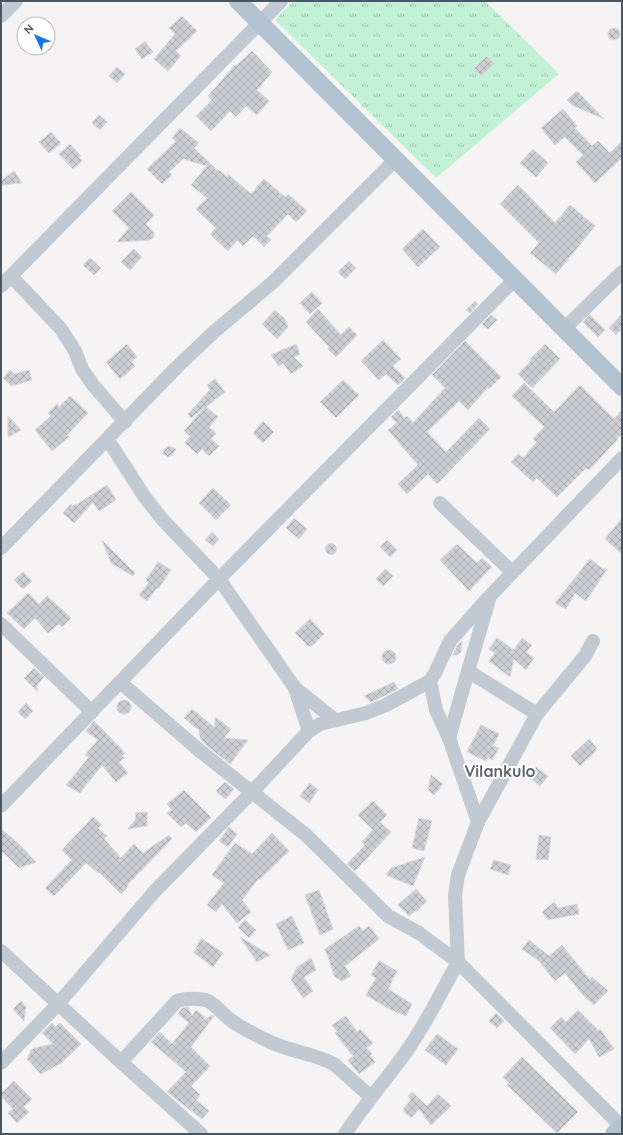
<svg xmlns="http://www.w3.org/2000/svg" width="623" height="1135" font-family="Quicksand,sans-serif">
<defs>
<pattern id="grass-tufts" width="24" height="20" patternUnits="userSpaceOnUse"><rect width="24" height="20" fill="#c3f1d5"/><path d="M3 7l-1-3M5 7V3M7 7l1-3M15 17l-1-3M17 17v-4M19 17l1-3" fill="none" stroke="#a0c6b0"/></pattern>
<pattern id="building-cross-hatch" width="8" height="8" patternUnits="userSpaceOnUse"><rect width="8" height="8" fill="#cdcfd5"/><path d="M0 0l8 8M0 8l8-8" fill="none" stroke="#a8abb0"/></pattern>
</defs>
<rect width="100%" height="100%" fill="#f5f3f3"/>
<path fill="url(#grass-tufts)" d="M293,1H485L559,74L436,178L275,20Z"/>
<g fill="url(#building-cross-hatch)" stroke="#d7d9de">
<path d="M182,16L197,31L176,51L181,56L168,71L154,59L175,34L169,28Z"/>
<circle cx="614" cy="34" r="6"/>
<path d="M145,41L153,52L142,59L135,49Z"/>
<path d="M252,51L272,72L257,90L269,101L257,115L246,106L236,117L230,111L211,131L196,116L212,100L208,96L235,65L236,66Z"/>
<path d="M487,56L494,64L481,76L474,68Z"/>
<path d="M117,67L125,74L117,83L109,76Z"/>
<path d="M577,91L604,119L572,105L567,100Z"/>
<path d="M563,109L577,126L575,128L592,146L598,141L610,153L622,141V158L595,183L576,162L583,155L565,137L555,145L541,128Z"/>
<path d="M99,115L107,122L100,130L92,123Z"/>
<path d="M180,128L199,143L194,148L218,171L219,170L228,178V174L251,194L264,179L285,197L288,194L307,211L296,222L288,214L267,236L271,240L264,247L253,236L243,246L237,240L228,251L210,234L216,228L196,209L207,198L191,185L207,166L183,159L169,172L172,175L162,184L147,169L176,141L172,138Z"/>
<path d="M51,132L61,143L49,153L39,142Z"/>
<path d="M70,144L81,156L79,157L82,161L73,169L59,154Z"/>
<path d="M533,149L548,163L536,177L520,163Z"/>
<path d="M14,171L22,183L1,185V181Z"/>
<path d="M518,185L555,223L570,205L595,226L556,274L530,253L539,243L500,204Z"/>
<path d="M131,192L154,215L146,224L154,233V236L151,240L117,242L129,228L112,211Z"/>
<path d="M423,229L440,247L418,267L402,249Z"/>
<path d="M134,249L142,257L130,270L121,262Z"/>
<path d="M90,258L101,268L94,275L83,265Z"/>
<path d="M349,261L356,268L345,279L338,272Z"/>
<path d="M312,292L322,303L310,314L300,303Z"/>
<path d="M475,301L478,304L470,313L466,310Z"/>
<path d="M318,309L341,335L349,327L357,335L336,357L328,349L329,347L306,322Z"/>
<path d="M275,310L285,319L288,327L277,339L262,324Z"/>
<path d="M622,314V329L616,335L609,328Z"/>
<path d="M491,315L497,320L488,329L482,324Z"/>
<path d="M590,315L605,330L598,337L583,322Z"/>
<path d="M383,340L401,359L393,366L405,378L398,385L386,374L379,380L361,361Z"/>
<path d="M465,341L501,377L489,389L488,387L468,410L459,401L427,432L446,452L479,418L490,429L437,484L428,474L407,494L398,484L418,465L388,430L397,423L391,417L398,410L405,418L407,416L413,423L445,388L432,375Z"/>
<path d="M127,344L137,357L131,361L135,366L120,379L106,362Z"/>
<path d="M296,344L300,354L294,357L303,366L291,374L283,363L279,366L271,355Z"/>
<path d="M545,344L560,359L532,388L518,374L531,361L530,359Z"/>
<path d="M10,370L14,374L29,370L32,380L11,386L3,378Z"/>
<path d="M215,379L225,392L206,407L218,417L209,427L216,433L211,439L219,446L209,456L202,449L197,454L185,443L190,436L184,431L205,407L191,418L188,414L210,390L207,385Z"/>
<path d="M343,380L359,395L336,418L320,402Z"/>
<path d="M524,383L554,412L580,385L614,419L622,410V434L617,439V440L589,470L586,468L557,497L537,478L533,482L511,462L518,454L523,458L537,442L533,439L544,427L512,396Z"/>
<path d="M70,396L88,413L67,435L69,437L52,451L35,430L51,416L48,413L57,404L59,407Z"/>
<path d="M8,416L21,430L8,437Z"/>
<path d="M263,421L274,432L263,443L253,433Z"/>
<path d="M169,446L176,449L172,455L168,457L163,454L164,449Z"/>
<path d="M107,485L116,500L99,511L93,502L74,523L63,513L71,504L73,506L75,504L76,505Z"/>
<path d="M213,488L231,505L216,520L199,503Z"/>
<path d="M294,518L307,529L299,539L286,528Z"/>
<path d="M622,518V554L605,539Z"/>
<path d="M212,532L219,539L213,546L205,540Z"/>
<path d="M102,540L135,573L133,576L111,563Z"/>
<path d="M387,540L397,550L390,557L380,547Z"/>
<circle cx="331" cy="549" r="5.5"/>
<path d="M457,544L477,563L482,558L492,567L469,591L440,560Z"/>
<path d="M590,559L603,569H607L586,601L575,593L566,609L555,603Z"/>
<path d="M158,562L171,570L158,589L157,588L147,601L139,595L149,583L146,580Z"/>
<path d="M385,569L393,576L383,586L376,579Z"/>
<path d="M23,572L32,581L23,589L14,580Z"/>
<path d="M28,593L39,604L47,596L71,618L62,627L59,624L48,633L35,618L24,629L7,613Z"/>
<path d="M310,619L324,634L312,646H308L295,633Z"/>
<path d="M497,638L514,650L522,638L532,645L526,652L534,658L526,670L514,659L510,677L489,661L495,653L489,649Z"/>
<path d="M462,641L461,652L457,655H453L457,646Z"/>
<circle cx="389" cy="657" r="7"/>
<path d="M34,668L44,677L37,685V691L24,678Z"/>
<path d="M394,682L398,689L382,697L371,702L364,696Z"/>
<circle cx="124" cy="707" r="7"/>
<path d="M26,703L33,711L25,719L18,712Z"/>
<path d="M192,709L215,728V717L231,729L224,738L248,740L230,764L206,745L200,737L199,730L184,718Z"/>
<path d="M94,721L125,753L122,756L124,758L119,762L128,773L116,782L102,765L80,793L66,785L89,757L85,755L98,740L86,731Z"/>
<path d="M481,725L499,734L493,746L499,748L492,760L488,757L486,761L467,752Z"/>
<path d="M589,739L596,747V751L580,766L571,756Z"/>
<path d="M536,767L548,776L540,786L529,777Z"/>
<path d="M431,775L443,784L434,795L428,790Z"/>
<path d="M225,782L234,789L225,799L216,791Z"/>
<path d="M310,783L318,790L309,803L300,796Z"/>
<path d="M184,790L211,817L196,832L186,823L181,827L167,813L172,810L167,804Z"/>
<path d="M373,801L387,815L380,822L391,832L355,871L347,864L365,845L362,842L373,830L358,815Z"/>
<path d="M147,812V826L128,829L136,819L135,813Z"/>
<path d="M93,817L102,825L98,828L107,836L104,839L121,858L134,844L143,853L169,835L172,839L127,885L128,887L121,894L99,872L98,873L86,863L54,896L45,888L72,860L62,850Z"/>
<path d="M419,818L432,821L424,851L412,848Z"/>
<path d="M229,827L237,834L228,847L219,841Z"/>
<path d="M1,829L18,843L36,862L19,868L1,850Z"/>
<path d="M272,833L289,851L259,880L258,879L242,900L251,912L237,923L222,904L216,912L207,905L224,883L212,875L235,843L252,854Z"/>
<path d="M539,835L551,837L548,860L536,859Z"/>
<path d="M425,857L413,886L386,875L391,868Z"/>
<path d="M494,860L511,865L508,875L490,869Z"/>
<path d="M416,889L427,901L416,912L415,911L409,916L398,905Z"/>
<path d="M319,890L333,929L320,935L305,895Z"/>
<path d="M554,902L558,908L577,904L579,914L548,920L542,912Z"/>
<path d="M292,916L304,943L288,950L276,924Z"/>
<path d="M245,920L256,930L249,938L238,927Z"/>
<path d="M359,926L363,931L369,926L379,939L345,966L351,976L342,981L335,977L325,949Z"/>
<path d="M240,937L270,955L257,962Z"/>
<path d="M201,938L223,953L213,967L194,953Z"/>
<path d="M529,940L549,956L562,945L590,980L592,977L608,991L594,1005L582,994L565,973L555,981L539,961L522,949Z"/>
<path d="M311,958L316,970L304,977L313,991L303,998L291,980L296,969L298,971L296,968Z"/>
<path d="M379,961L397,971L388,989L412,1004L406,1016L389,1009L366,995L376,978L371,975Z"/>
<path d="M21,1001L26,1007L24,1021L13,1009Z"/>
<path d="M188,1007L192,1016L196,1010L205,1017L202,1021L212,1015L214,1016L191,1047L210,1066L191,1086L200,1095L196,1100L209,1111L202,1119L167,1092L186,1072L151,1042L160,1032L172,1044L189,1023L178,1014L182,1008Z"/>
<path d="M578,1010L599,1031L600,1029L614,1049L599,1057L589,1039L575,1054L550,1028L561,1017L566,1022Z"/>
<path d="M496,1013L504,1021L497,1028L489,1021Z"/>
<path d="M346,1016L357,1032L360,1029L373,1043L367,1048L372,1054L370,1055L375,1062L359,1074L348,1060L353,1056L335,1033L337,1032L332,1025Z"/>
<path d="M52,1023L55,1027L60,1023L81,1044L61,1063L41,1074L27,1059L31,1050L34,1048L53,1044L42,1033Z"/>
<path d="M437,1034L458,1049L446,1065L425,1050Z"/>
<path d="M522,1057L578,1112L557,1133L507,1085L509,1083L503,1077Z"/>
<path d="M14,1081L32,1099L24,1107L29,1112L17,1123L8,1113L13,1109L1,1096V1094Z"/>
<path d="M412,1092L427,1106L438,1094L451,1106L431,1125L419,1109L411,1118L404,1112V1108L411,1100L408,1096Z"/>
</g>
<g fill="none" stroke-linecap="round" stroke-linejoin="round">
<g stroke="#c1cad2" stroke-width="14">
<path d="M1,16L16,1"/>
<path d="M11,276L61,329L75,351L82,369L93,385L125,422"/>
<path d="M1,286L281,1"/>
<path d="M564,329L622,272"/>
<path d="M108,440L144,496L162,519L219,579L295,688L335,720"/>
<path d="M440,503L512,572"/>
<path d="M1,548L177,367L215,331L272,283L396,159"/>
<path d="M1,624L92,712"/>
<path d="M468,671L449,738L478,822"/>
<path d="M430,681L436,710L449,738"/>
<path d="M120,682L200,751L306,835L388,916L419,933L458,962L455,895L458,875L478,822L537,714L468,671L490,596L622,458"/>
<path d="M295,688L309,731"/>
<path d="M537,714L585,656L593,641"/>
<path d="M1,806L219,579L514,280"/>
<path d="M1,951L121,1062L201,1134"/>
<path d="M121,1062L177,1001C185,998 200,998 208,1001C216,1005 222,1013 229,1019C240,1027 252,1033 264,1039C286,1051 312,1053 334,1064L371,1097"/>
<path d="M1,1063L58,1004L154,892L251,793L309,731L320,724L366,713L386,705L430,681L435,673L450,641L488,598"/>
<path d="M345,1134C364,1105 386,1080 406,1052C426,1024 441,992 458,962L622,1127"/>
</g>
<g stroke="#b3c2d1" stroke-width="18">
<path d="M238,1L622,387"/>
<path d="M614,1134L622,1127"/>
</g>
</g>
<g text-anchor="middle" stroke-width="4" stroke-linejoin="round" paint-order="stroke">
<g font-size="16" font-weight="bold" fill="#5f6368" stroke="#fff">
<text x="500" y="777">Vilankulo</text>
</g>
</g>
<rect width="623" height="1135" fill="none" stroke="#4a5661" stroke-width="4"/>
<g transform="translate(36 36) rotate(314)"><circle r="19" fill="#ffffff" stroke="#b7bbc0"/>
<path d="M0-3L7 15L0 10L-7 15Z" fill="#1a73e8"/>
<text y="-6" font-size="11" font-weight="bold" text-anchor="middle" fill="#4a5661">N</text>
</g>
</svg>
